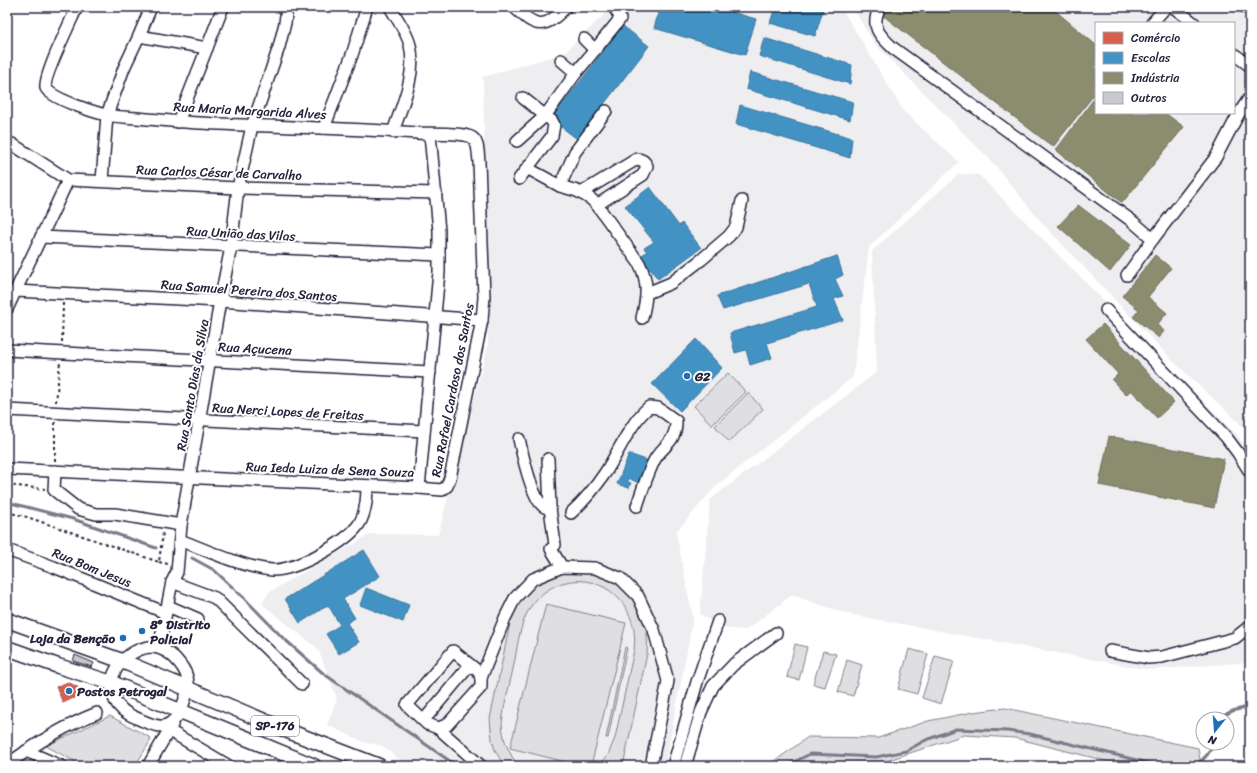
<svg xmlns="http://www.w3.org/2000/svg" width="1257" height="773" font-family="Sriracha,sans-serif">
<rect width="100%" height="100%" fill="#fff"/>
<filter id="ink" filterUnits="userSpaceOnUse"><feTurbulence type="fractalNoise" baseFrequency=".025" numOctaves="2"/><feDisplacementMap in="SourceGraphic" scale="8" xChannelSelector="R" yChannelSelector="G"/><feConvolveMatrix kernelMatrix="1 2 1 2 8 2 1 2 1" color-interpolation-filters="sRGB"/></filter>
<g filter="url(#ink)">
<g fill="#eeeef1" fill-rule="evenodd">
<path d="M612,7H841L904,112L959,162L869,247L853,377L717,485L676,532L693,619L665,766H417L397,758L381,745L366,743L327,725L337,699L318,649L262,604L269,592L371,534L438,535L488,346L483,77L564,53Z"/>
<path d="M852,7H1250V433L1173,361L1041,222L995,165L874,43ZM1096,23H1234V113H1096Z"/>
<path d="M959,174L979,175L1235,433L1250,453V662L1149,670L848,614L792,595L746,630L721,628L700,614L710,500L877,372L872,251Z"/>
</g>
<g fill="#dfdfe2" stroke="#80808e">
<path d="M728,373L746,392L712,425L694,406Z"/>
<path d="M748,393L763,409L729,442L715,426Z"/>
<path d="M567,571C574,571 582,569 589,571C630,581 651,613 647,654L623,766H599L608,755L615,738L634,650C642,591 576,557 536,600C519,618 518,647 513,669C509,687 504,705 502,723C503,740 508,753 519,766H504L495,750L492,740L490,719L512,614C526,585 539,582 567,571Z"/>
<path d="M546,604L626,623L591,766H582L510,748Z"/>
<path d="M795,644L807,647L799,680L787,677Z"/>
<path d="M625,647L627,648L608,738H606Z"/>
<path d="M909,649L928,654L917,694L898,689Z"/>
<path d="M823,651L836,654L825,687L813,684Z"/>
<path d="M935,656L954,661L941,704L922,698Z"/>
<path d="M847,660L862,665L853,696L838,692Z"/>
<path d="M1005,708L1198,748L1201,766H1126L1015,738L964,735L886,761L823,765L820,766H768L808,737L878,738L928,721L973,712Z"/>
<path d="M110,716L149,737L151,740L135,766H83L46,746Z"/>
</g>
<path fill="#d6604d" stroke="#a04d48" d="M68,682L79,688L82,694L63,703L56,687Z"/>
<g fill="#4393c3" stroke="#39719a">
<path d="M660,7H714L756,19L745,55L654,28Z"/>
<path d="M775,7H824L815,36L770,23Z"/>
<path d="M623,26L649,46L577,139L551,119Z"/>
<path d="M764,38L852,65L850,84L759,56Z"/>
<path d="M750,72L853,102L850,120L746,89Z"/>
<path d="M740,105L852,138L850,158L736,124Z"/>
<path d="M650,187L679,226L682,223L701,248L658,279L640,256L647,252L644,248L654,242L625,206Z"/>
<path d="M837,256L843,275L835,279L843,296L834,299L843,320L767,343L772,358L750,365L746,350L735,353L730,333L817,307L809,284L723,310L717,296Z"/>
<path d="M696,339L722,368L680,411L652,384Z"/>
<path d="M629,454L649,461L641,484L628,478V482L631,483L629,488L617,484Z"/>
<path d="M364,550L380,576L343,599L355,618L347,623L359,642L339,654L326,634L340,625L328,605L300,623L285,599Z"/>
<path d="M366,588L409,605L403,622L360,605Z"/>
</g>
<g fill="#8c8c6e" stroke="#6c6c5f">
<path d="M886,7H1030L1037,12L1041,7H1051L1096,45V92L1053,147L881,14Z"/>
<path d="M1096,96V113H1165L1184,127L1122,203L1056,150Z"/>
<path d="M1078,205L1131,245L1110,272L1058,226Z"/>
<path d="M1155,255L1171,268L1148,297L1167,313L1157,325L1164,331L1159,338L1133,317L1139,310L1122,296Z"/>
<path d="M1103,324L1174,402L1157,418L1131,390L1126,395L1112,380L1118,374L1086,339Z"/>
<path d="M1109,436L1224,459L1214,508L1099,485Z"/>
</g>
<g fill="none" stroke-linecap="round" stroke-linejoin="round">
<g stroke="#7a7a88" stroke-width="3">
<path d="M7,502L73,519L156,548"/>
<path d="M192,558L214,570L245,599L282,637L324,674L457,766"/>
<path d="M1221,719C1228,710 1240,709 1250,707"/>
<path d="M786,766L810,754L876,757L906,751L926,740L956,729L1007,731L1030,734L1161,766"/>
<path d="M1193,766C1203,761 1210,754 1213,743"/>
</g>
</g>
<g fill="#c8c8cf" stroke="#22223b">
<path d="M39,637L59,644L58,647L38,640Z"/>
<path d="M75,655L94,663L92,667L73,661Z"/>
</g>
<g fill="none" stroke-linecap="round" stroke-linejoin="round">
<defs>
<g id="minor">
<path d="M77,7C72,19 42,79 46,88C52,99 94,112 106,115C116,117 127,117 137,118C158,120 179,122 200,123C272,127 345,128 417,133C431,134 460,132 471,137C479,141 478,154 479,162L484,297L482,320L450,478L447,486L442,490L419,488"/>
<path d="M390,7C397,19 407,32 410,45C417,74 402,105 393,132"/>
<path d="M514,7C536,28 544,30 566,7"/>
<path d="M880,7C870,26 879,35 893,48L1132,221L1153,239L1127,275"/>
<path d="M1173,7L1194,23"/>
<path d="M1245,7L1250,10"/>
<path d="M1152,23L1166,7"/>
<path d="M139,36L207,48"/>
<path d="M584,39L595,50"/>
<path d="M1234,54L1250,66"/>
<path d="M561,60L576,73"/>
<path d="M178,122L223,7"/>
<path d="M324,128L352,55L367,7"/>
<path d="M517,141L545,116L576,73L620,19L619,15L615,9"/>
<path d="M12,144L68,180L238,188L436,193"/>
<path d="M527,168L560,186L577,191L591,199L597,205L639,263C649,282 647,298 642,318"/>
<path d="M519,179L552,136L554,125L552,121L523,98"/>
<path d="M102,181L107,115L124,68L139,36L151,7"/>
<path d="M560,186L575,152L606,111"/>
<path d="M581,193L637,159C642,159 645,162 647,166L643,175L597,205"/>
<path d="M41,237L439,255"/>
<path d="M1153,239L1216,157L1238,115L1250,97"/>
<path d="M15,291L220,301L482,320"/>
<path d="M647,293L671,283L701,260L729,236L736,227L742,201"/>
<path d="M7,309L68,180"/>
<path d="M1106,310L1226,437L1238,453L1250,472"/>
<path d="M7,350L430,372"/>
<path d="M7,410L424,431"/>
<path d="M519,439C522,453 532,496 542,505C544,507 547,508 550,508L548,459"/>
<path d="M7,469L419,488L439,272V231L430,134"/>
<path d="M55,471L54,490L78,509L96,514H115L181,525"/>
<path d="M550,508L555,545"/>
<path d="M571,513C584,501 595,488 605,473C619,452 629,424 649,407L658,408L676,421C677,443 661,446 654,461C647,475 642,491 637,506"/>
<path d="M180,540C206,550 245,568 272,570C295,571 346,543 359,524C366,513 367,499 367,486"/>
<path d="M551,549L562,567"/>
<path d="M7,550L54,567L166,613"/>
<path d="M172,582L215,598L302,684"/>
<path d="M168,606L198,619"/>
<path d="M149,647C153,647 157,647 161,649C173,653 188,670 188,683C189,691 185,699 182,707C179,715 174,723 164,726C156,727 148,723 141,720C132,716 124,713 118,705C100,681 122,651 149,647Z"/>
<path d="M159,648L172,582L177,572L181,525L220,301L231,247L238,188L252,126L279,47L285,23L287,7"/>
<path d="M453,651L479,672L481,678V687L447,725L438,728L427,724L407,705Z"/>
<path d="M1110,651L1149,658L1162,657L1235,638L1250,626"/>
<path d="M481,678L505,618L515,598L533,579L562,567L595,568L620,578L638,596L654,630L668,681L651,766"/>
<path d="M424,720L470,665"/>
<path d="M438,728L481,766"/>
<path d="M168,730L229,766"/>
<path d="M26,751L61,766"/>
<path d="M7,765C35,744 64,726 97,713"/>
<path d="M148,766L172,725"/>
<path d="M673,766L697,682L718,621"/>
<path d="M685,766L701,712L713,686L734,664L776,633"/>
</g>
<g id="major">
<path d="M7,620L122,661L288,731L379,766"/>
<path d="M7,648L58,666L112,683L314,766"/>
</g>
</defs>
<use href="#minor" stroke="#22223b" stroke-width="14"/>
<use href="#major" stroke="#22223b" stroke-width="17"/>
<g stroke="#22223b" stroke-width="2" stroke-dasharray="3 3" stroke-linecap="butt">
<path d="M62,342L63,303"/>
<path d="M56,402L60,362"/>
<path d="M55,422V462"/>
<path d="M7,485L45,489"/>
<path d="M7,512L27,517L159,562L163,532"/>
<path d="M159,562L168,564"/>
</g>
<use href="#minor" stroke="#fff" stroke-width="11"/>
<use href="#major" stroke="#fff" stroke-width="14"/>
</g>
</g>
<g fill="#1f6fb2" stroke="#fff" stroke-width="1.5">
<circle cx="687" cy="376" r="4"/>
<circle cx="142" cy="631" r="4"/>
<circle cx="123" cy="638" r="4"/>
<circle cx="69" cy="691" r="4"/>
</g>
<g text-anchor="middle" stroke-width="4" stroke-linejoin="round" paint-order="stroke">
<rect fill="#fff" stroke="#646476" stroke-width="1" x="251" y="716" width="48" height="20" rx="3"/>
<g font-size="12" font-weight="bold" fill="#22223b">
<text x="275" y="730">SP-176</text>
</g>
<g font-size="13" fill="#22223b" stroke="#fff">
<text transform="translate(250 110) rotate(3)" y="5">Rua Maria Margarida Alves</text>
<text transform="translate(219 172) rotate(2)" y="5">Rua Carlos César de Carvalho</text>
<text transform="translate(241 233) rotate(3)" y="5">Rua União das Vilas</text>
<text transform="translate(249 290) rotate(4)" y="5">Rua Samuel Pereira dos Santos</text>
<text transform="translate(255 348) rotate(3)" y="5">Rua Açucena</text>
<text transform="translate(192 385) rotate(-80)" y="5">Rua Santo Dias da Silva</text>
<text transform="translate(452 390) rotate(-79)" y="5">Rua Rafael Cardoso dos Santos</text>
<text transform="translate(288 411) rotate(3)" y="5">Rua Nerci Lopes de Freitas</text>
<text transform="translate(330 469) rotate(2)" y="5">Rua Ieda Luiza de Sena Souza</text>
<text transform="translate(92 567) rotate(22)" y="5">Rua Bom Jesus</text>
</g>
<g font-size="13" font-weight="bold" fill="#22223b" stroke="#fff" text-anchor="start">
<text x="695" y="381">G2</text>
<text x="150" y="629">8º Distrito<tspan x="150" dy="15">Policial</tspan></text>
<text x="115" y="643" text-anchor="end">Loja da Benção</text>
<text x="77" y="696">Postos Petrogal</text>
</g>
</g>
<rect width="1257" height="773" fill="none" stroke="#fff" stroke-width="24"/>
<rect x="12" y="12" width="1233" height="749" fill="none" stroke="#22223b" stroke-width="1.5" filter="url(#ink)"/>
<rect x="1095" y="22" width="140" height="92" fill="#ffffff" stroke="#a7a7b1"/>
<rect x="1103" y="32" width="20" height="12" fill="#d6604d" stroke="#a7a7b1"/>
<text x="1131" y="42" font-size="12" fill="#22223b">Comércio</text>
<rect x="1103" y="52" width="20" height="12" fill="#4393c3" stroke="#a7a7b1"/>
<text x="1131" y="62" font-size="12" fill="#22223b">Escolas</text>
<rect x="1103" y="72" width="20" height="12" fill="#8c8c6e" stroke="#a7a7b1"/>
<text x="1131" y="82" font-size="12" fill="#22223b">Indústria</text>
<rect x="1103" y="92" width="20" height="12" fill="#c8c8cf" stroke="#a7a7b1"/>
<text x="1131" y="102" font-size="12" fill="#22223b">Outros</text>
<g transform="translate(1215 731) rotate(197)"><circle r="19" fill="#ffffff" stroke="#a7a7b1"/>
<path d="M0-3L7 15L0 10L-7 15Z" fill="#1f6fb2"/>
<text y="-6" font-size="11" font-weight="bold" text-anchor="middle" fill="#22223b">N</text>
</g>
</svg>
